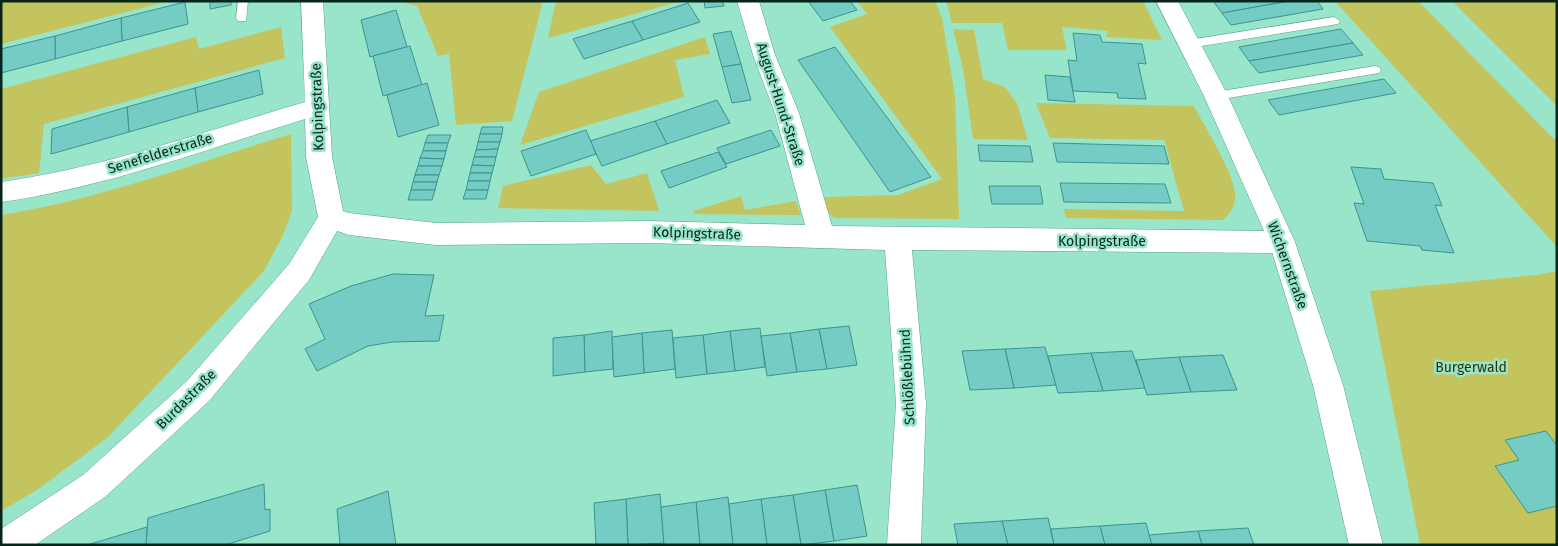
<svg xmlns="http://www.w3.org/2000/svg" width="1558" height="546" font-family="'Fira Sans',sans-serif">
<rect width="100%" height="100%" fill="#99e5c9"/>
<g fill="#c4c45f">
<path d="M1,1H169L1,44Z"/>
<path d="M405,1H541L542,5L512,121L456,125L449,54L438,56L417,6L405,3Z"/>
<path d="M556,1H681L548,38Z"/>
<path d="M857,1H935L942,18L955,96L959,219L834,218L826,210L823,197L898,195L942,179L830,27L867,14Z"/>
<path d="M946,1H1143L1162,40L1106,37L1108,31L1062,27L1067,50H1008L1002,23H952Z"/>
<path d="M1335,1H1418L1557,142V247Z"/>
<path d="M1452,1H1557V106Z"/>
<path d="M281,27L285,58L44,124L39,173L1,179V89L196,37L199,49Z"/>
<path d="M953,29L974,30L983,79L1005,87L1017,103L1028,140L973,139L963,69Z"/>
<path d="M705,37L710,54L675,60L684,97L520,145L539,92Z"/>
<path d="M1036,103L1194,106C1206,130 1231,167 1235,193C1237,203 1230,214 1223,220L1066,218L1064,209L1184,211L1164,140L1050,138Z"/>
<path d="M291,134L292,211L283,235L264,271L107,438L37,490L1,511V215C100,199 196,163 291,134Z"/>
<path d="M591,165L606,184L647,173L659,211L498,208L503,186Z"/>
<path d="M741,196L745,210L796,201L801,215L694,214V211Z"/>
<path d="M1557,271V545H1420L1370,291L1537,275Z"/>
</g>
<g fill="#75ccc5" stroke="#3a948e">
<path d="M210,1H231V5L210,9Z"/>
<path d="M704,1H722L724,6L705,8Z"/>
<path d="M808,1H850L857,10L823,21Z"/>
<path d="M1213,1H1289L1222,13Z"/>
<path d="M1289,1H1317L1323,9L1231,25L1222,13Z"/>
<path d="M185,2L188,24L122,41L121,18Z"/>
<path d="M688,3L700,22L643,40L632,21Z"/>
<path d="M396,10L407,47L370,57L361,20Z"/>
<path d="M121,18L122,41L55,59V36Z"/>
<path d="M632,21L643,40L584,59L573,39Z"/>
<path d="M1341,29L1353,43L1249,61L1239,47Z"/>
<path d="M731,31L741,64L722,67L713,34Z"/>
<path d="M1073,33L1100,35L1102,42L1142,44L1146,64L1138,63L1146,99L1118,98L1117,93L1073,91L1068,60L1077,61Z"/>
<path d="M55,36V59L1,73V49Z"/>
<path d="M1353,43L1363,55L1259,73L1249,61Z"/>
<path d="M410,46L422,85L383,96L373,56Z"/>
<path d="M835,47L931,177L890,192L798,60Z"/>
<path d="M741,64L751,100L732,103L722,67Z"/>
<path d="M259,70L263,94L198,112L195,88Z"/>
<path d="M1045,75L1070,77L1075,102L1048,100Z"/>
<path d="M1384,79L1396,93L1279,115L1268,100Z"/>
<path d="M427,83L439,125L398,137L387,95Z"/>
<path d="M195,88L198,112L129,132L127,107Z"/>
<path d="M717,100L730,123L667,144L655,121Z"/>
<path d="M127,107L129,132L51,154L52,129Z"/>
<path d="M655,121L667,144L602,166L590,141Z"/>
<path d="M482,127H503L502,134H480Z"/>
<path d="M586,130L596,154L531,176L521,151Z"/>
<path d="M771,130L780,146L726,164L717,148Z"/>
<path d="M480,134H502L500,142H478Z"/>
<path d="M428,135H451L448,143H425Z"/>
<path d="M478,142H500L498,149L476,150Z"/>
<path d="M425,143H448L446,151H423Z"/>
<path d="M1053,143L1164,146L1169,164L1057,162Z"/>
<path d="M978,145L1030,146L1033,162L980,161Z"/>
<path d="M498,149L496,157H474L476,150Z"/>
<path d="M423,151H446L444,159L420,158Z"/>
<path d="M718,152L727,167L669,188L661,171Z"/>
<path d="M474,157H496L494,166L472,165Z"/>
<path d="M420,158L444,159L442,166H418Z"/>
<path d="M472,165L494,166L492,173H470Z"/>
<path d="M418,166H442L439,175H415Z"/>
<path d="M1351,167L1381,169L1384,179L1433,183L1442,206L1435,205L1454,253L1422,250L1420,246L1367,241L1354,203L1364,204Z"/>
<path d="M470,173H492L490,181H468Z"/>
<path d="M415,175H439L437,182H413Z"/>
<path d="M468,181H490L488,190H466Z"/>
<path d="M413,182H437L435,190H411Z"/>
<path d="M1060,183L1165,184L1171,203L1064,202Z"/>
<path d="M989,186H1040L1043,204H992Z"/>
<path d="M411,190H435L432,200H408Z"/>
<path d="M466,190H488L486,199H463Z"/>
<path d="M393,274L434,275L425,316L444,315L439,341L392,342L368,346L317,371L305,349L325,339L309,304L351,286Z"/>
<path d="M849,326L857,365L827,369L819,329Z"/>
<path d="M760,328L765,367L735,371L730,331Z"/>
<path d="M819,329L827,369L797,372L790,333Z"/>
<path d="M672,330L675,369L644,373L642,333Z"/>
<path d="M612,331L613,369L585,372L584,335Z"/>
<path d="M730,331L735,371L707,374L703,335Z"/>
<path d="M642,333L644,373L614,377L612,337Z"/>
<path d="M790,333L797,372L767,376L761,336Z"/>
<path d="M584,335L585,372L553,376V338Z"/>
<path d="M703,335L707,374L676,378L673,338Z"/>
<path d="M1045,347L1056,385L1014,388L1005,349Z"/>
<path d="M1005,349L1014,388L970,390L962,351Z"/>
<path d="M1132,351L1145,388L1103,391L1091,353Z"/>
<path d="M1091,353L1103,391L1058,393L1048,356Z"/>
<path d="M1223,355L1237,390L1191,392L1179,357Z"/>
<path d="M1179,357L1191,392L1147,395L1136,360Z"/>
<path d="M1546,431L1557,446V506L1528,513L1495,466L1519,460L1505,440Z"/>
<path d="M264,484L265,510L270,509V531L225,545H146L148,518Z"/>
<path d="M857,485L867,536L834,541L825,490Z"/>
<path d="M825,490L834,541L801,545L793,495Z"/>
<path d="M388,491L396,545H340L337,509Z"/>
<path d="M660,494L664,543L628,545L626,499Z"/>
<path d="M793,495L801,545H767L761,499Z"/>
<path d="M728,497L733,544L700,545L696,502Z"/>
<path d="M626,499L628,545H596L594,503Z"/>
<path d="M761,499L767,545H733L729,504Z"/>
<path d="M696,502L700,545H664L661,507Z"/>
<path d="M1048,518L1054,545H1008L1002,521Z"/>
<path d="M1002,521L1008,545H958L954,524Z"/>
<path d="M1146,523L1152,545H1105L1100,526Z"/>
<path d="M1100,526L1105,545H1054L1051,529Z"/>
<path d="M147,527L146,545H87Z"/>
<path d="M1248,528L1254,545H1202L1198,531Z"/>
<path d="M1198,531L1202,545H1152L1149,535Z"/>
</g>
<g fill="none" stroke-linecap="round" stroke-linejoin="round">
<defs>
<g id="lane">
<path d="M238,1H248L246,21H238L236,18Z"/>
<path d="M1334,17L1340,21L1338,24L1189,48L1183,44L1189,40Z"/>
<path d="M1375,66L1379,67L1381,70L1379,73L1216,100L1210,96L1216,92Z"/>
</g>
<path id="street" d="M301,1H323L332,157L343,211L349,213L436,223L650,221L805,225L775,113L753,55L737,1H759L775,55L799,113L832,226L1282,231L1291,234L1295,242L1291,250L1282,253L912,250L926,403L921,545H887L896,403L885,250L650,243L436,245L349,235L337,231L309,280L209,401L105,497L35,545H1V529L83,475L187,381L289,264L318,217L306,157L305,119C207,149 102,188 1,202V182C103,168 206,131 305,102Z"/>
<path id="secondary" d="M1156,1H1178L1228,96L1295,242L1343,385L1383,545H1349L1313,385L1269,242L1204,96Z"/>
</defs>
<use href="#lane" stroke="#58a389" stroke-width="1"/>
<use href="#street" stroke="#58a389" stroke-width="1"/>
<use href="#secondary" stroke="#58a389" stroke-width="1"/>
<use href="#lane" fill="#fff" fill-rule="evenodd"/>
<use href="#street" fill="#fff" fill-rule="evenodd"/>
<use href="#secondary" fill="#fff" fill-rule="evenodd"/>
</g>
<g text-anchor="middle" stroke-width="5" stroke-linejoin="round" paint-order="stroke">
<g font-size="14" fill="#06261c" stroke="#99e5c9">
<text transform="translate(781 104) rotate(72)" y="5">August-Hund-Straße</text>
<text transform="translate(317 107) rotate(-92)" y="5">Kolpingstraße</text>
<text transform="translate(160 153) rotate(-17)" y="5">Senefelderstraße</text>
<text transform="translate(697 233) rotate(2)" y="5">Kolpingstraße</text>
<text x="1102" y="246">Kolpingstraße</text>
<text transform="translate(1288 265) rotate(70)" y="5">Wichernstraße</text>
<text transform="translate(907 377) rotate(-93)" y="5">Schlößlebühnd</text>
<text transform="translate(186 399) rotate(-45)" y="5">Burdastraße</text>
</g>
<g font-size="14" fill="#323200" stroke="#99e5c9">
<text x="1471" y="372">Burgerwald</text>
</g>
</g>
<rect width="1558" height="546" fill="none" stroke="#06261c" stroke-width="5"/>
</svg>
